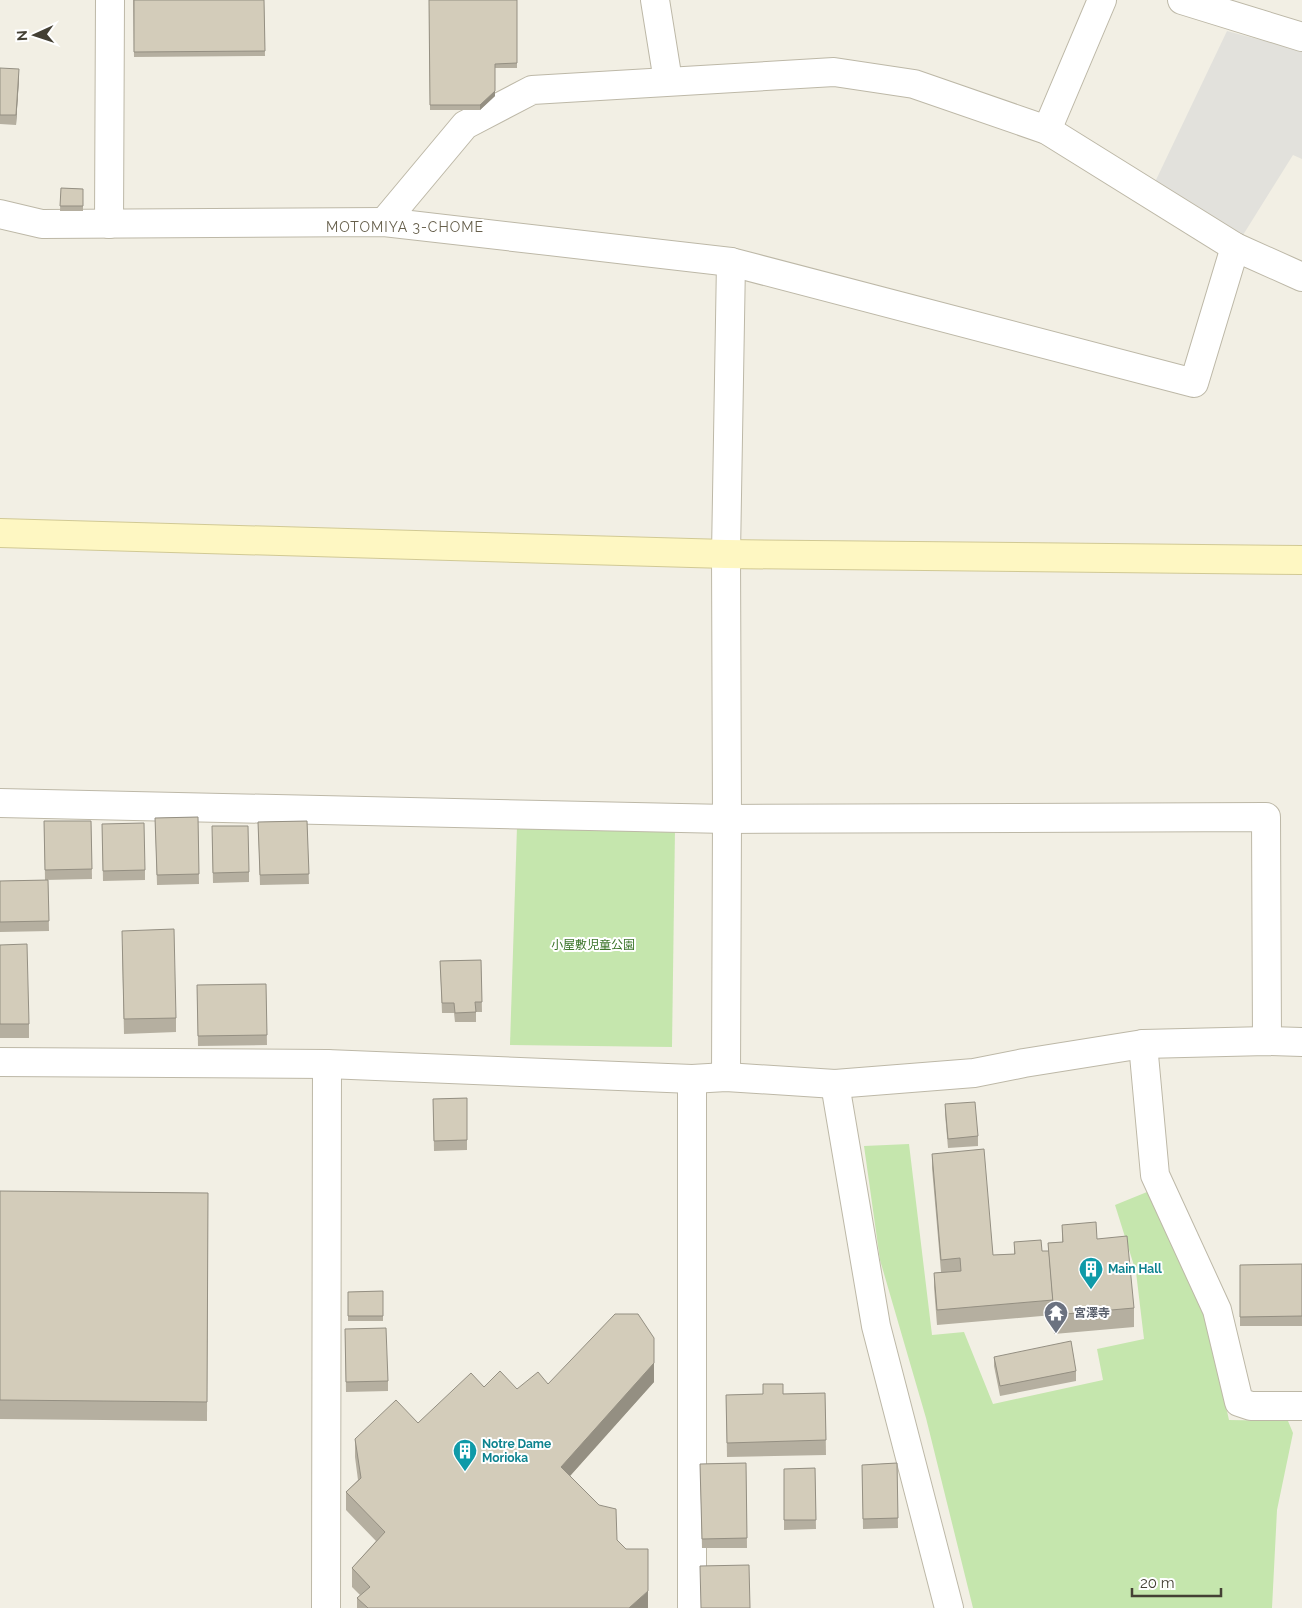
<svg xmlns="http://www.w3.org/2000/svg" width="1302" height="1608" font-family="Raleway,'Noto Sans JP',sans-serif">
<rect width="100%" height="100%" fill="#f2efe4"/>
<g fill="#c5e6ad">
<path d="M517,827L675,829L672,1047L510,1045Z"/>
<path d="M909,1144L932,1335L964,1332L993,1404L1103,1380L1097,1349L1144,1339L1136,1272L1115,1205L1147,1192L1204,1310L1229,1420L1288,1421L1293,1433L1277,1510L1272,1608H973L926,1418L880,1260L864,1146Z"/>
</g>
<path fill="#e2e1dc" d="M1227,31L1302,51V159L1293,155L1243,235L1155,182Z"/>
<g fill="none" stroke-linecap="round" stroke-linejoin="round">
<defs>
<g id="street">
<path d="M655,0L668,81"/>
<path d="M1182,0L1302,37"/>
<path d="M1047,130L1102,0"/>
<path d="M0,214L42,224L384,222L731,262L1194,383L1235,247L1302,277"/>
<path d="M384,222L465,125L532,90L834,72L914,84L1047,130L1235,247"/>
<path d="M109,224L110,0"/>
<path d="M0,803L727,819L1266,817L1267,1041"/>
<path d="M1143,1044L1155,1175L1217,1310L1239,1402L1251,1406H1302"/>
<path d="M0,1062L327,1064L692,1079L726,1077L835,1084L974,1073L1024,1063L1143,1044L1267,1041L1302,1042"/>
<path d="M726,1077L727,819L726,554L731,262"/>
<path d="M835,1084L876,1326L949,1608"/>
<path d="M326,1608L327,1064"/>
<path d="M692,1608V1079"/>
</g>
<path id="secondary" d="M0,533L726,554L1302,560"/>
</defs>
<use href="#street" stroke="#bdb8a7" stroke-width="30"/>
<use href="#secondary" stroke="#d1c994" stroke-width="30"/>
<use href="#street" stroke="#fff" stroke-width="28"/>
<use href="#secondary" stroke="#fef7c2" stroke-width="28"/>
</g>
<g fill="#b5afa0">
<path d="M133,0H264L265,56L134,57Z"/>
<path d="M429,0H517V68H495V96L480,110H430Z"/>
<path d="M0,68L19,78L16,125L0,124Z"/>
<path d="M61,188L83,189V211H60Z"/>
<path d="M198,817L199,884L157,885L155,818Z"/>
<path d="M44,821H91L92,879L45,880Z"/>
<path d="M307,821L309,884L260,885L258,822Z"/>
<path d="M102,824L145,870V880L103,881Z"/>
<path d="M212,836L249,872V882L213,883Z"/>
<path d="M48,880L49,931L0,932V881Z"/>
<path d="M0,945L29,1024V1038H0Z"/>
<path d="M122,945L176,1018V1032L124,1034Z"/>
<path d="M481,960L482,1012H476V1022H455L454,1013H442L440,961Z"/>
<path d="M266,984L267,1045L198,1046L197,985Z"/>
<path d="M467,1098V1150L434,1151L433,1099Z"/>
<path d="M945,1104L978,1136V1146L948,1148L945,1114Z"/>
<path d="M932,1154L993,1255L1014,1254V1242L1042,1251H1048V1243L1062,1242V1225L1097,1239L1134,1308V1327L1054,1334L1053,1315L937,1325L934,1287V1273L941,1272L932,1168Z"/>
<path d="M0,1191L208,1193L207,1421L0,1419Z"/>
<path d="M1302,1264V1326H1240V1265Z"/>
<path d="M383,1291V1321H348V1292Z"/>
<path d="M345,1329L388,1381V1391L346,1392Z"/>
<path d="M654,1357V1382L570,1476L617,1540L648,1608H357V1598L360,1595L352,1587V1568L376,1541L346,1510V1492L358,1480L355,1457V1439L418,1423L484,1387L517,1389L548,1384Z"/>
<path d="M994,1357L1076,1371V1381L1000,1396L994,1366Z"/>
<path d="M825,1393L826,1455L727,1457L726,1395Z"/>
<path d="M746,1463L747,1548H702L700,1464Z"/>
<path d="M897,1463L898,1528L863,1529L862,1465Z"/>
<path d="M815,1468L816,1529L784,1530V1469Z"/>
</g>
<g fill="#948f82">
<path d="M19,69V78L16,125V115Z"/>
<path d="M495,91V96L480,110V105Z"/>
<path d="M654,1338V1382L561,1486V1467Z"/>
<path d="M648,1591V1608H629Z"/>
</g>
<g fill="#d3ccba" stroke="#948f82">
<path d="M134,0H264L265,51L134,52Z"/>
<path d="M429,0H517V63L495,64V91L480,105H430Z"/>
<path d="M0,68L19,69L16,115H0Z"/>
<path d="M61,188L83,189V206H60Z"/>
<path d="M198,817L199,874L157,875L155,818Z"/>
<path d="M44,821H91L92,869L45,870Z"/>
<path d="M307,821L309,874L260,875L258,822Z"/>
<path d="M144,823L145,870L103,871L102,824Z"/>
<path d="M212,826H248L249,872L213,873Z"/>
<path d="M48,880L49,921L0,922V881Z"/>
<path d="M174,929L176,1018L124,1019L122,931Z"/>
<path d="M27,944L29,1024H0V945Z"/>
<path d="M481,960L482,1002H475L476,1012L455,1013L454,1003H442L440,961Z"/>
<path d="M266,984L267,1035L198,1036L197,985Z"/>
<path d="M467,1098V1140L434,1141L433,1099Z"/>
<path d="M975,1102L978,1136L948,1139L945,1104Z"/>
<path d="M984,1149L993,1255L1015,1254L1014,1242L1041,1240L1042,1251H1049L1053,1300L937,1310L934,1273L961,1271L960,1258L941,1260L932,1154Z"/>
<path d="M0,1191L208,1193L207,1402L0,1400Z"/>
<path d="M1096,1222L1097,1239L1127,1236L1134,1308L1054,1315L1048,1243L1063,1242L1062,1225Z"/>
<path d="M1302,1264V1316L1240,1317V1265Z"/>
<path d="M383,1291V1316H348V1292Z"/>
<path d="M615,1314H638L654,1338V1363L561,1467L599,1505L616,1509L617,1540L626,1549H648V1591L629,1608H368L357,1598L370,1587L352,1568L385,1532L346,1492L361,1478L355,1439L396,1400L418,1423L471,1373L484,1387L500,1371L517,1389L538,1372L548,1384Z"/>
<path d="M386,1328L388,1381L346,1382L345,1329Z"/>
<path d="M1071,1341L1076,1371L1000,1386L994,1357Z"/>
<path d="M763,1384H783V1394L825,1393L826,1440L727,1443L726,1395L763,1394Z"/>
<path d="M746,1463L747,1538L702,1539L700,1464Z"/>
<path d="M897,1463L898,1518L863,1519L862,1465Z"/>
<path d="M815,1468L816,1520H784V1469Z"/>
<path d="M749,1565L750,1608H701L700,1566Z"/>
</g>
<defs>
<symbol id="building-pin" viewBox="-11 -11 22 30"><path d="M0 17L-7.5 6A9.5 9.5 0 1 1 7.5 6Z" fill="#0f9aa8" stroke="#fff"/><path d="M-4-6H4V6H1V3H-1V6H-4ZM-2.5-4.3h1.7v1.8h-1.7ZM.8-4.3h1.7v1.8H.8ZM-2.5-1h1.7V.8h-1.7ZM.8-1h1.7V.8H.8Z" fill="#fff"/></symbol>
<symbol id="temple-pin" viewBox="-11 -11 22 30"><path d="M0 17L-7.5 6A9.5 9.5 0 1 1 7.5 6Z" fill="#6b7280" stroke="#fff"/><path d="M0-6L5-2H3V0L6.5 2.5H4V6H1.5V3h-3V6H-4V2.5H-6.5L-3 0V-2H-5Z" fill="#fff"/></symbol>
</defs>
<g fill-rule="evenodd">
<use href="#building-pin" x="1077" y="1255" width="28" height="38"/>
<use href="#temple-pin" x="1042" y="1299" width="28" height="38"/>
<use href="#building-pin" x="451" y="1437" width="28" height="38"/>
</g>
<g text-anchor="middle" stroke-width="4" stroke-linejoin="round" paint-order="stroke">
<g font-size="12" fill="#3b7429" stroke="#fff">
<text x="593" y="949">小屋敷児童公園</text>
</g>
<g font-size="12" font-weight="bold" fill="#0d838f" stroke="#fff" text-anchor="start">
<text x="1108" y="1273">Main Hall</text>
<text x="482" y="1448">Notre Dame<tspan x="482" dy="14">Morioka</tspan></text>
</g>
<g font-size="12" font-weight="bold" fill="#5b616d" stroke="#fff" text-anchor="start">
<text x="1074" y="1317">宮澤寺</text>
</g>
<g font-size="14" letter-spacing="1" fill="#665f4b" stroke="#fff">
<text x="405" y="232">MOTOMIYA 3-CHOME</text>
</g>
</g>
<g transform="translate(35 35) rotate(267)" stroke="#ffffff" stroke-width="4" paint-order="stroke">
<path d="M0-4L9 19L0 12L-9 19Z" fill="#444034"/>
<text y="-8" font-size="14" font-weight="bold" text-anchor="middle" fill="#444034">N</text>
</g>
<path d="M1132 1588v8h89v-8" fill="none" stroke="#444034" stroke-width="2.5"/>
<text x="1140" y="1588" font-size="15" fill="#444034" stroke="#ffffff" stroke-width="4" paint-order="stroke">20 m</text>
</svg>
